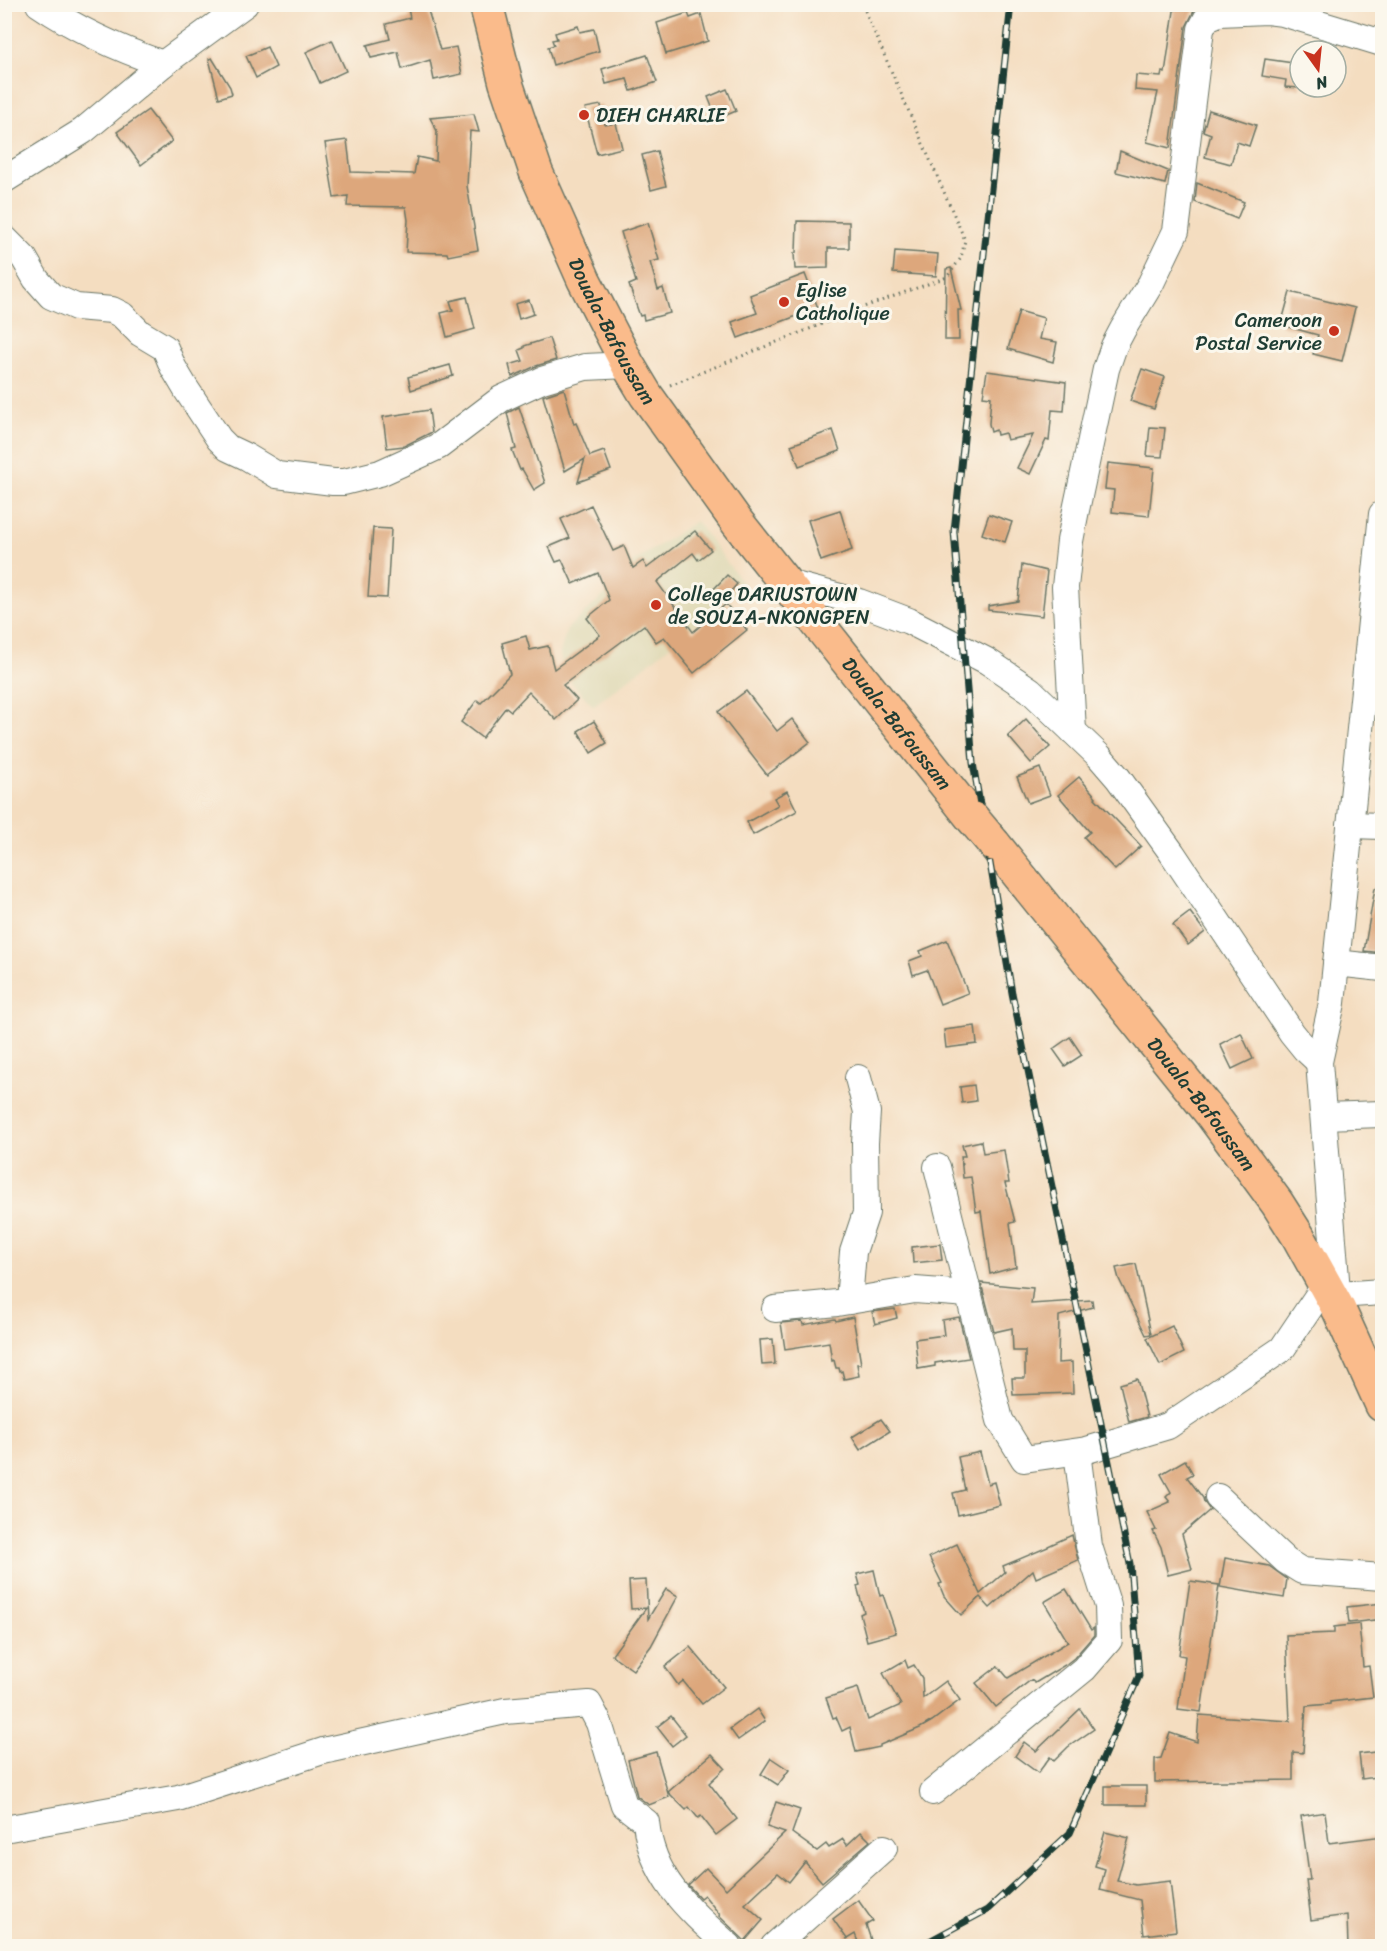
<svg xmlns="http://www.w3.org/2000/svg" width="1387" height="1951" font-family="Sriracha,sans-serif">
<rect width="100%" height="100%" fill="#fbf7ec"/>
<filter id="ink" filterUnits="userSpaceOnUse"><feTurbulence type="fractalNoise" baseFrequency=".0167" numOctaves="2"/><feDisplacementMap in="SourceGraphic" scale="12" xChannelSelector="R" yChannelSelector="G"/><feConvolveMatrix kernelMatrix="1 2 1 2 8 2 1 2 1" color-interpolation-filters="sRGB"/></filter>
<filter id="wash" filterUnits="userSpaceOnUse"><feTurbulence type="fractalNoise" baseFrequency=".008" numOctaves="4" result="noise"/><feDisplacementMap in="SourceGraphic" scale="24" xChannelSelector="R" yChannelSelector="G"/><feGaussianBlur stdDeviation="1.35" result="paint"/><feColorMatrix in="noise" values="0 0 0 0 0 0 0 0 0 0 0 0 0 0 0 0 0 1.4 0 .05"/><feComposite in="paint" operator="in"/></filter>
<g filter="url(#wash)">
<rect width="100%" height="100%" fill="#f4ddc0"/>
<path fill="#e2dcba" d="M696,521L744,585L639,671L593,706L563,673L560,653L567,629L621,580L626,567Z"/>
<g id="blocks">
<g fill="#dda77b">
<path d="M407,4H426L440,50L456,47L462,74L434,80L430,60L402,69L398,52L371,58L367,45L390,39L386,24L410,18Z"/>
<path d="M1175,4H1200L1194,11L1186,27L1170,148L1147,142L1158,92L1135,90L1136,75L1161,77L1162,72L1165,73Z"/>
<path d="M688,13L690,18L701,14L708,41L666,54L657,23Z"/>
<path d="M578,26L580,32L594,29L599,51L553,65L548,47L554,45L552,40L557,39L555,33Z"/>
<path d="M332,40L346,71L320,83L306,52Z"/>
<path d="M267,47L276,67L256,78L246,56Z"/>
<path d="M647,55L657,82L631,91L627,79L606,84L602,69Z"/>
<path d="M212,58L230,87L232,94L219,98L209,59Z"/>
<path d="M1265,59L1300,64V88L1285,87L1286,80L1262,76Z"/>
<path d="M727,89L736,111L717,119L708,97Z"/>
<path d="M601,105L605,125L616,123L622,148L597,154L585,108Z"/>
<path d="M148,110L172,141L141,165L117,132Z"/>
<path d="M1209,110L1256,125L1249,146L1237,142L1231,164L1205,157L1211,134L1203,131Z"/>
<path d="M474,114L479,132L470,131L467,186L478,250L448,256L447,253L406,252L408,220L406,207L347,206L348,196L334,198L325,143L347,140L351,172L414,174L417,157L436,161L437,131L430,118Z"/>
<path d="M657,151L666,186L651,190L642,155Z"/>
<path d="M1120,151L1168,171L1165,184L1116,172Z"/>
<path d="M1197,183L1244,202L1237,219L1195,202Z"/>
<path d="M797,221L849,222V248H828V268L795,269L794,253H796Z"/>
<path d="M648,223L659,260L650,262L658,290L663,288L670,313L644,320L643,315L640,316L629,285L636,282L621,232Z"/>
<path d="M895,251L938,254L936,276L893,273Z"/>
<path d="M951,268L961,310H958L959,340H945L946,269Z"/>
<path d="M805,274L818,308L738,338L732,322L757,313L750,295Z"/>
<path d="M1290,292L1355,308L1342,361L1313,354L1318,335L1281,325Z"/>
<path d="M467,297L475,329L447,337L441,313L453,310L450,301Z"/>
<path d="M529,300L534,314L519,319L515,304Z"/>
<path d="M1019,311L1044,318L1039,339L1057,342L1053,362L1008,349Z"/>
<path d="M549,338L556,360L536,366L512,377L509,365L523,361L519,350L524,348V346Z"/>
<path d="M450,365L453,376L411,390L408,377Z"/>
<path d="M1142,369L1165,377L1154,409L1130,401Z"/>
<path d="M987,371L1066,382L1064,411L1052,410L1049,441L1046,440L1030,474L1017,468L1033,435L1007,440L1005,433L997,435L996,430L991,432L989,424L991,397L983,396Z"/>
<path d="M564,389L574,424L576,423L590,456L604,451L611,470L578,482L585,459L565,471L543,396Z"/>
<path d="M519,407L545,483L534,490L522,469L520,470L512,450L516,449L507,413Z"/>
<path d="M429,410L432,432L404,446L387,448L383,417Z"/>
<path d="M1150,427L1165,428L1162,457L1147,456Z"/>
<path d="M833,430L840,451L799,466L791,445Z"/>
<path d="M1108,463L1154,468L1149,516L1112,512L1114,490L1105,489Z"/>
<path d="M591,505L613,551L624,546L633,568L643,561L647,568L695,531L711,550L698,560L693,553L657,582L693,632L726,604L747,630L694,673L664,637L656,642L644,625L563,685L577,700L556,720L529,692L511,711L506,707L482,738L461,722L477,700L481,703L510,674L502,643L526,636L530,650L548,646L554,669L600,635L587,618L609,600L598,573L573,584L562,560L556,562L549,547L570,538L561,519Z"/>
<path d="M840,510L852,550L821,561L808,520Z"/>
<path d="M989,514L1012,522L1005,542L982,534Z"/>
<path d="M373,528L391,529L387,598L368,597Z"/>
<path d="M1022,565L1047,571L1042,616L988,610V606L1018,601Z"/>
<path d="M727,575L737,584L721,603L710,593Z"/>
<path d="M746,691L777,731L792,719L810,742L767,775L718,712Z"/>
<path d="M1026,719L1050,747L1031,763L1008,736Z"/>
<path d="M594,721L607,743L591,753L578,731Z"/>
<path d="M1040,768L1050,795L1028,803L1017,777Z"/>
<path d="M1079,777L1096,797L1095,798L1141,846L1115,870L1084,837L1090,832L1058,795Z"/>
<path d="M787,791L797,811L753,835L747,822L778,805L774,798Z"/>
<path d="M1375,888H1383V953L1364,951Z"/>
<path d="M1190,912L1205,932L1188,945L1173,925Z"/>
<path d="M947,940L968,993L940,1004L927,970L913,975L909,961L922,956L920,951Z"/>
<path d="M975,1026L977,1044L946,1048L944,1030Z"/>
<path d="M1241,1033L1253,1059L1232,1069L1220,1044Z"/>
<path d="M1070,1037L1082,1055L1065,1066L1053,1049Z"/>
<path d="M974,1085L976,1101L962,1103L960,1087Z"/>
<path d="M981,1141L983,1153L1004,1150L1009,1183H1005L1015,1222L1010,1223L1016,1267L990,1274L981,1211L976,1212L971,1177L963,1178L961,1156H965L962,1145Z"/>
<path d="M940,1244L942,1260L913,1263L912,1247Z"/>
<path d="M1136,1264L1151,1334L1146,1335L1119,1279L1116,1268Z"/>
<path d="M981,1283L1033,1288L1031,1304L1092,1300L1093,1307L1059,1316L1058,1363L1072,1362L1073,1393L1013,1395L1012,1378H1025V1351H1013L1012,1328L994,1332Z"/>
<path d="M895,1309L897,1318L875,1324L872,1312Z"/>
<path d="M853,1317L861,1364H857L859,1376L844,1379L842,1371L840,1372L839,1368H836L834,1360L832,1361L829,1342L785,1349L781,1323L802,1321L803,1325L835,1319L836,1321Z"/>
<path d="M959,1317L969,1358L935,1363V1366L918,1369L915,1339L944,1335L942,1320Z"/>
<path d="M1172,1326L1184,1353L1160,1365L1147,1338Z"/>
<path d="M773,1339L775,1364L762,1365L760,1340Z"/>
<path d="M1137,1379L1147,1417L1129,1422L1120,1384Z"/>
<path d="M881,1419L890,1431L860,1450L852,1437Z"/>
<path d="M980,1452L988,1484L994,1482L1000,1505L958,1515L953,1493L965,1490L958,1457Z"/>
<path d="M1185,1460L1193,1474L1187,1477L1203,1498L1204,1502L1210,1510L1182,1534L1192,1569L1168,1575L1161,1547L1153,1531L1156,1530L1147,1512L1170,1502L1166,1497L1171,1492L1161,1474Z"/>
<path d="M1072,1535L1078,1560L1036,1578L1033,1570L990,1608L980,1597L961,1615L944,1596L939,1584L942,1583L929,1557L957,1544L980,1594L1005,1572L1003,1566L1048,1547V1546Z"/>
<path d="M1225,1558L1269,1566L1287,1579L1284,1598L1220,1587Z"/>
<path d="M874,1570L880,1596L883,1595L896,1633L867,1641L860,1614L864,1612L857,1586L860,1585L857,1574Z"/>
<path d="M646,1580L648,1619L666,1589L678,1596L651,1646L633,1670L612,1655L646,1608L631,1609L629,1581Z"/>
<path d="M1190,1581L1219,1585L1201,1712L1178,1709L1185,1656L1179,1655Z"/>
<path d="M1066,1589L1091,1630L1094,1628V1635L1074,1658L1065,1665L1035,1683L1031,1680L996,1707L976,1683L998,1666L1008,1678L1068,1642L1044,1602Z"/>
<path d="M1383,1603V1619L1349,1623L1347,1607Z"/>
<path d="M1359,1624L1363,1667L1369,1666L1373,1697L1330,1702V1704L1306,1706L1303,1753L1293,1752V1780L1155,1782V1759L1161,1758L1170,1733L1197,1742L1199,1715L1290,1721L1286,1635L1334,1633V1627Z"/>
<path d="M690,1647L724,1687L702,1704L683,1681L678,1685L665,1667Z"/>
<path d="M905,1660L908,1668L914,1665L922,1678L923,1698L946,1681L960,1700L932,1721L920,1728L880,1745V1747L856,1752L850,1727L842,1731L836,1717L833,1718L826,1698L858,1688L868,1720L901,1705L883,1673Z"/>
<path d="M757,1709L765,1721L738,1740L730,1729Z"/>
<path d="M1080,1709L1094,1729L1068,1747L1054,1761L1050,1757L1038,1773L1015,1756L1024,1742L1036,1751Z"/>
<path d="M671,1716L686,1735L672,1746L657,1727Z"/>
<path d="M1383,1751V1776L1362,1779L1359,1754Z"/>
<path d="M656,1752L669,1797L649,1805L637,1796L628,1760Z"/>
<path d="M712,1754L725,1768L709,1783L737,1819L716,1835L701,1816L698,1818L689,1807L686,1810L668,1792Z"/>
<path d="M771,1758L789,1770L778,1785L761,1774Z"/>
<rect x="1105" y="1786" width="41" height="19"/>
<path d="M776,1802L800,1810L792,1833L817,1851L826,1844L829,1848L843,1839L847,1845L861,1832L870,1841L822,1882L805,1862L789,1882L778,1873L745,1904L763,1920L745,1941L719,1916L720,1915L704,1895L700,1898L688,1885L706,1868L726,1889L785,1833L767,1827Z"/>
<path d="M1325,1812L1329,1843L1383,1836V1947H1348L1347,1915L1311,1920L1306,1880H1310L1301,1816Z"/>
<path d="M1105,1832L1129,1838L1117,1881L1136,1885L1170,1881L1176,1931L1144,1935L1140,1900L1100,1890L1105,1869L1095,1866Z"/>
<path d="M858,1900L873,1921L866,1925L872,1943L860,1947L855,1934L847,1939L833,1919Z"/>
</g>
</g>
</g>
<g filter="url(#ink)">
<use href="#blocks" fill-opacity="0" stroke="#6a7565" stroke-width="1.5"/>
<g fill="none" stroke-linecap="round" stroke-linejoin="round">
<defs>
<g id="minor">
<path d="M39,4C77,30 119,49 163,64"/>
<path d="M4,180L83,131L163,64L245,4"/>
<path d="M4,238L24,258L36,279L51,296L76,307L112,310L122,315L140,333L165,348L173,367L186,389L219,439L228,448L247,457L277,475L333,482H344L380,473L422,454L439,446L501,399L542,380L585,367L628,365"/>
<path d="M784,582L859,602L909,621L987,661L1030,690L1099,756L1118,778L1172,853L1292,1033L1305,1049L1319,1062"/>
<path d="M1073,731L1065,587L1070,541L1075,515L1106,369L1114,346L1123,329L1151,283L1176,231L1201,29L1207,18L1219,13L1267,11L1283,13L1382,43"/>
<path d="M1350,825L1382,826"/>
<path d="M1336,963L1382,968"/>
<path d="M1324,1116L1382,1114"/>
<path d="M937,1167L1000,1420L1024,1459L1087,1450L1168,1426L1282,1349L1325,1285"/>
<path d="M1338,1295L1382,1292"/>
<path d="M849,1301L853,1252L866,1213L865,1143L867,1112L858,1078"/>
<path d="M1338,1304L1319,1062L1332,1003L1382,514"/>
<path d="M775,1309L837,1303L915,1290L968,1294"/>
<path d="M1218,1497L1286,1561L1302,1571L1382,1577"/>
<path d="M933,1792L1084,1669L1109,1640L1108,1606L1089,1546L1077,1452"/>
<path d="M4,1829L178,1798L323,1751L505,1711L589,1704L599,1723L624,1805L646,1822C652,1879 689,1910 729,1946"/>
<path d="M774,1946L884,1848"/>
</g>
<g id="highway">
<path id="s1" d="M486,4L506,83L536,172L584,280L628,365L646,395L737,522L973,819"/>
<path id="s2" d="M994,844L1213,1116L1277,1203L1298,1236L1339,1310L1382,1405"/>
</g>
</defs>
<use href="#minor" stroke="#6a7565" stroke-width="28"/>
<use href="#highway" stroke="#6a7565" stroke-width="36"/>
<path stroke="#6a7565" stroke-width="3" stroke-dasharray="1.5 4.5" stroke-linecap="butt" d="M670,385L864,307L947,277L961,258L965,240L862,4"/>
<use href="#minor" stroke="#fff" stroke-width="26"/>
<use href="#highway" stroke="#fabb8b" stroke-width="33"/>
<defs>
<path id="rail" d="M920,1946L987,1910L1070,1833L1139,1676L1130,1564L1012,993L973,763L954,531L1011,4"/>
</defs>
<use href="#rail" stroke="#1f3d34" stroke-width="7"/>
<use href="#rail" stroke="#fbf7ec" stroke-width="4.5" stroke-dasharray="14" stroke-linecap="butt"/>
<defs>
<path id="highway-bridge" d="M973,819L994,844"/>
</defs>
<use href="#highway-bridge" stroke="#6a7565" stroke-width="36" stroke-linecap="butt"/>
<use href="#highway-bridge" stroke="#fabb8b" stroke-width="33"/>
</g>
</g>
<g fill="#c8321e" stroke="#fbf7ec" stroke-width="2">
<circle cx="584" cy="115" r="6"/>
<circle cx="784" cy="302" r="6"/>
<circle cx="1334" cy="331" r="6"/>
<circle cx="656" cy="605" r="6"/>
</g>
<g text-anchor="middle" stroke-width="6" stroke-linejoin="round" paint-order="stroke">
<g font-size="20" fill="#1f3d34" stroke="#fbf7ec" text-anchor="start">
<text x="596" y="122">DIEH CHARLIE</text>
<text x="796" y="297">Eglise<tspan x="796" dy="23">Catholique</tspan></text>
<text x="1322" y="327" text-anchor="end">Cameroon<tspan x="1322" dy="23">Postal Service</tspan></text>
<text x="668" y="601">College DARIUSTOWN<tspan x="668" dy="23">de SOUZA-NKONGPEN</tspan></text>
</g>
<g font-size="20" fill="#1f3d34" stroke="#fbf7ec">
<text dy="7" stroke="none"><textPath href="#s1" startOffset="352">Douala-Bafoussam</textPath></text>
<text dy="7" stroke="none"><textPath href="#s1" startOffset="838">Douala-Bafoussam</textPath></text>
<text dy="7" stroke="none"><textPath href="#s2" startOffset="333">Douala-Bafoussam</textPath></text>
</g>
</g>
<rect width="1387" height="1951" fill="none" stroke="#fbf7ec" stroke-width="24"/>
<g transform="translate(1318 69) rotate(165)"><circle r="28" fill="#fbf7ec" stroke="#a3ada2" stroke-width="1.5"/>
<path d="M0-4.5L10 22L0 15L-10 22Z" fill="#c8321e"/>
<text y="-9" font-size="16" font-weight="bold" text-anchor="middle" fill="#1f3d34">N</text>
</g>
</svg>
